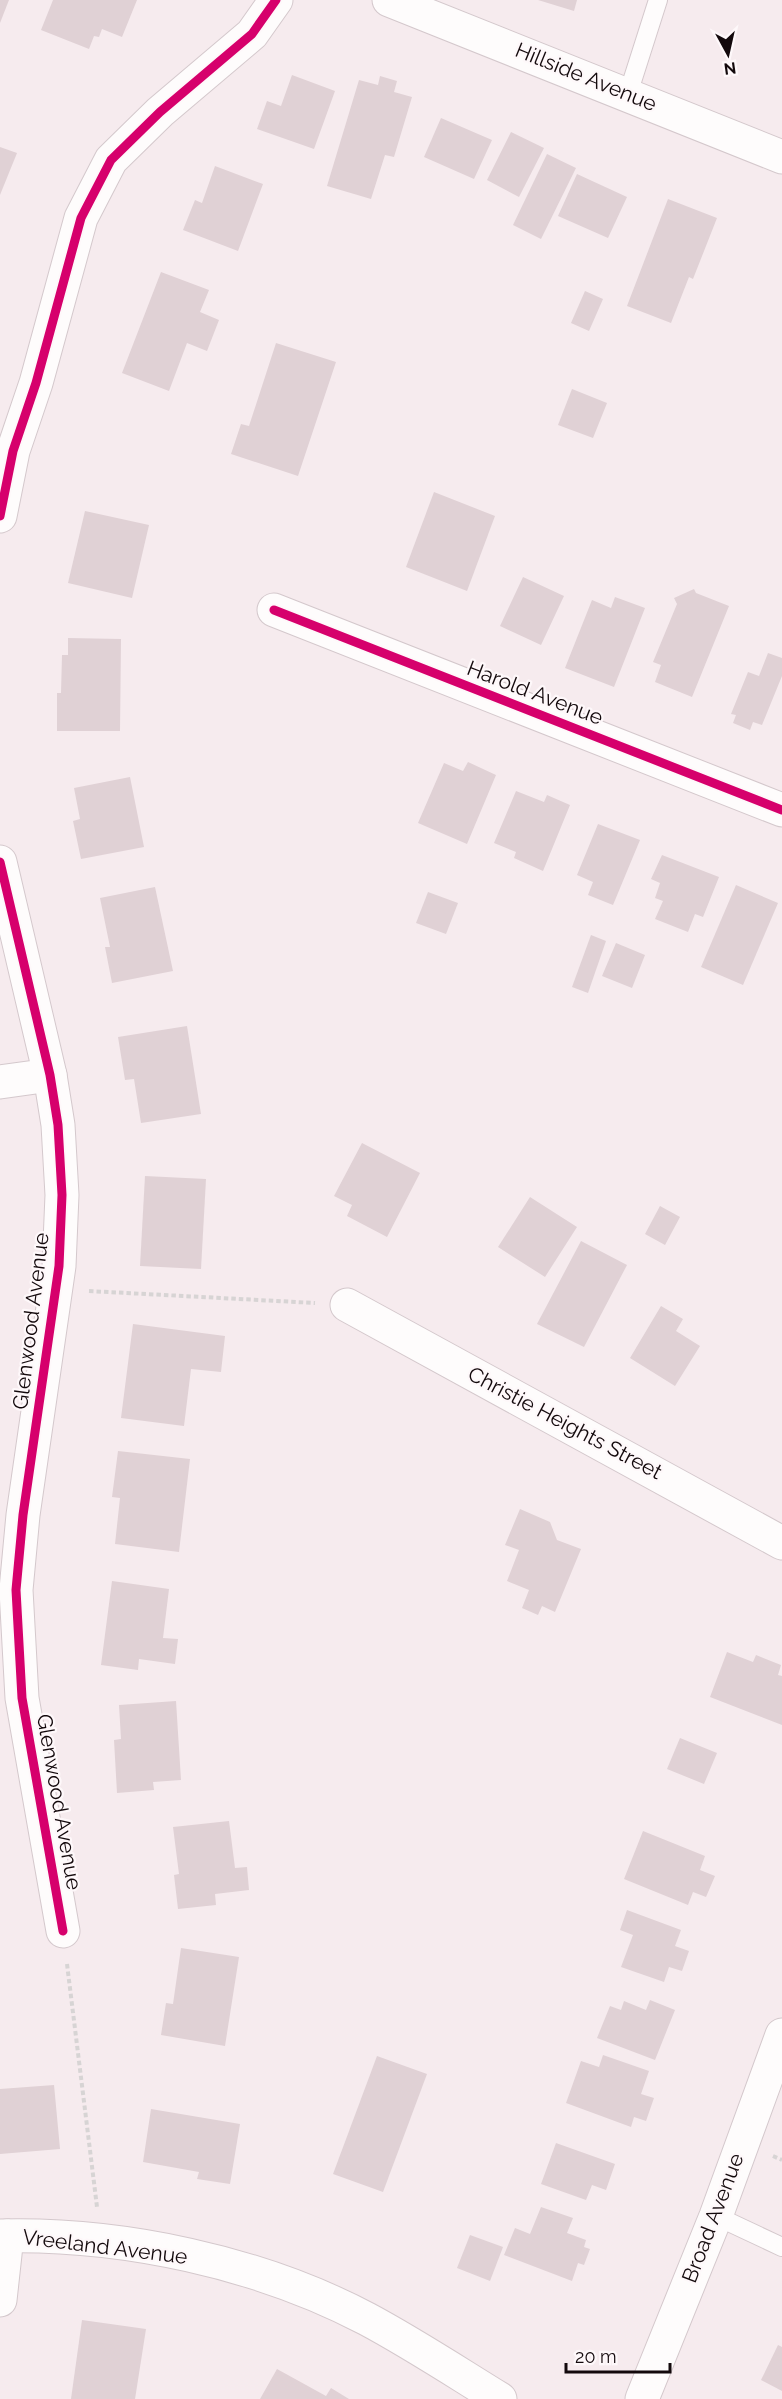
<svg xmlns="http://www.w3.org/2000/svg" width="782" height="2399" font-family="Raleway,sans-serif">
<rect width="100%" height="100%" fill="#f6ebee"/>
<g fill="#e0d1d5">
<path d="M0,0H9L0,23Z"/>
<path d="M53,0H137L122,37L102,29L99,37L94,36L89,49L41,30Z"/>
<path d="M538,0H577L574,11Z"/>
<path d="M292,75L335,91L314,149L257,129L267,101L281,106Z"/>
<path d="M380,76L397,81L394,92L412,97L394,157L385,155L371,199L327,186L359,80L378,85Z"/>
<path d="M441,118L492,140L474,179L424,157Z"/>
<path d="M511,132L544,148L519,197L487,180Z"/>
<path d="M0,147L17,153L0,195Z"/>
<path d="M547,154L576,168L541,239L513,225Z"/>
<path d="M215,166L263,184L238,251L183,230L195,200L202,203Z"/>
<path d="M577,174L627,197L608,238L558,216Z"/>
<path d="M668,199L717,218L693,279L689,277L671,323L627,306Z"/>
<path d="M161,272L209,290L200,312L219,320L207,351L187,343L169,391L122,373Z"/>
<path d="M585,291L603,299L589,331L571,323Z"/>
<path d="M276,343L336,362L298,476L231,454L241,424L249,426Z"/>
<path d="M572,389L607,403L593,438L558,425Z"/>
<path d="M434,492L495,516L467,591L406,567Z"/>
<path d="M85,511L149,525L132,598L68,583Z"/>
<path d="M523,577L564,596L541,645L500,626Z"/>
<path d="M694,589L696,593L729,606L692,697L655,682L661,665L653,662L677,604L674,598Z"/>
<path d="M615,597L645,608L614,687L565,668L592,600L611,608Z"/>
<path d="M68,638L121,639L120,731H57V693H61L62,655H68Z"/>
<path d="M768,653L782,658V676L762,725L753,722L750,730L733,723L736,715L731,714L748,672L759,676Z"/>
<path d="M468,762L496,775L467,844L418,823L444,763L463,771Z"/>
<path d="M130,777L144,847L81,859L73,821L80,819L74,788Z"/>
<path d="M516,791L544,802L547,795L570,805L543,871L514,858L516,852L494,843Z"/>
<path d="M598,824L640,840L613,905L588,895L593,882L577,875Z"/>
<path d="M662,855L719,877L703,917L695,914L688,932L655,919L663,901L655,898L660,883L651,879Z"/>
<path d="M736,885L778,903L743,985L701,967Z"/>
<path d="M155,887L173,971L112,983L105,947H110L100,898Z"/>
<path d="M428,892L458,903L446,934L416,923Z"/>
<path d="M591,935L606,941L588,993L572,987Z"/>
<path d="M616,943L645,955L632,988L602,976Z"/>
<path d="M187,1026L201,1114L141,1123L134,1079L125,1080L118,1037Z"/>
<path d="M362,1143L420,1173L387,1237L347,1216L352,1205L334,1196Z"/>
<path d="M145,1176L206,1179L201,1269L140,1266Z"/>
<path d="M530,1197L577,1227L545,1277L498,1247Z"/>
<path d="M660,1206L680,1217L665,1245L645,1234Z"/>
<path d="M581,1241L627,1265L584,1347L537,1324Z"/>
<path d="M661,1306L683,1319L676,1331L700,1346L675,1386L630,1358Z"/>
<path d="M133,1324L225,1336L221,1372L191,1369L184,1426L121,1418Z"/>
<path d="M118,1451L190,1459L179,1552L115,1544L120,1498L112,1497Z"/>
<path d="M520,1509L550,1522L557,1540L581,1549L555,1612L542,1606L538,1615L522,1608L529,1590L507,1581L519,1550L505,1545Z"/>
<path d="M112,1581L169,1589L163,1638L178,1639L175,1664L139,1659L138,1670L101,1665Z"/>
<path d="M727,1652L753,1662L756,1655L781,1665L778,1675L782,1676V1725L710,1697Z"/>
<path d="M176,1701L181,1780L153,1782L154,1790L117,1793L114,1740L121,1739L119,1705Z"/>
<path d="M680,1738L717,1753L704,1784L667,1769Z"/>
<path d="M229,1821L235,1868L247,1867L249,1890L215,1894L216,1905L178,1909L174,1875L179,1874L173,1827Z"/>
<path d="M643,1831L705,1856L700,1870L715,1876L706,1897L693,1892L688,1905L624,1879Z"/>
<path d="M627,1910L681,1930L675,1946L689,1951L682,1971L669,1967L664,1982L621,1967L633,1935L620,1930Z"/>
<path d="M181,1948L239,1957L225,2046L161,2035L166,2003L173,2004Z"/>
<path d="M650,2000L675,2010L655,2060L597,2038L610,2006L621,2010L624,2001L646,2010Z"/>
<path d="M603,2055L649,2071L641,2094L654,2098L646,2121L634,2117L631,2127L566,2103L581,2061L599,2067Z"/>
<path d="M377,2056L427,2074L383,2192L333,2174Z"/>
<path d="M54,2085L60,2149L0,2154V2089Z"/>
<path d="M151,2109L240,2124L230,2184L197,2179L199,2172L143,2162Z"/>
<path d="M556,2143L615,2164L606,2190L592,2185L586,2200L541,2184Z"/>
<path d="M541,2207L573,2218L567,2233L586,2240L584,2247L590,2249L584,2265L578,2263L572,2281L504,2255L515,2228L530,2234Z"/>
<path d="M470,2235L503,2247L490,2281L457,2268Z"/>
<path d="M82,2320L146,2329L135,2399H71Z"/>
<path d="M778,2345L782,2347V2391L761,2380Z"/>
<path d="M277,2369L326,2396L331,2388L349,2399H260Z"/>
</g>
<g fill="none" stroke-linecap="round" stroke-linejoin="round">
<defs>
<g id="service">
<path d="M628,94L658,0"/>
<path d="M716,2216L782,2247"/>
</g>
<g id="minor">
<path d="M389,0L782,157"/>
<path d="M0,516L13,451L36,383L81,218L111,160L160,112L252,34L276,0"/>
<path d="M274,610L782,810"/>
<path d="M0,862L50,1075L58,1125L62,1195L59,1266L23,1515L16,1590L22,1698L63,1931"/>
<path d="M0,1082L50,1075"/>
<path d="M347,1305L782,1543"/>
<path d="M0,2236C122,2233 259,2262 367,2319C412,2343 456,2372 500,2399"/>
<path d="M0,2300L7,2236"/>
</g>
<path id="tertiary" d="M642,2399L716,2216L782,2035"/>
</defs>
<use href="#service" stroke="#d4c8cc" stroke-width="20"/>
<use href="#minor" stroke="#d4c8cc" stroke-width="35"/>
<use href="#tertiary" stroke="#d4c8cc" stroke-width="35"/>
<g stroke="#d7d4d4" stroke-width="4" stroke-dasharray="4.5 3" stroke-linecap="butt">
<path d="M89,1291L315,1303"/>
<path d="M67,1964L97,2207"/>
<path d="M773,2156L782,2160"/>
</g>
<use href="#service" stroke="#fefcfc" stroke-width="18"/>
<use href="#minor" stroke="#fefcfc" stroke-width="33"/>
<use href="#tertiary" stroke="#fefcfc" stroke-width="33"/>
<defs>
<g id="cycleway">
<path d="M0,516L13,451L36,383L81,218L111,160L160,112L252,34L276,0"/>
<path d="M274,610L782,810"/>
<path d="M0,862L50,1075L58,1125L62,1195L59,1266L23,1515L16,1590L22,1698L63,1931"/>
</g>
</defs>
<use href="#cycleway" stroke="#fef8fa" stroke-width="13"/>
<use href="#cycleway" stroke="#d6006c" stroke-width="9"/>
</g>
<g text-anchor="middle" stroke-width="4.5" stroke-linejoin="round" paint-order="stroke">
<g font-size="21" fill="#13090c" stroke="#fef8fa">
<text transform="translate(586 77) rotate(22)" y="7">Hillside Avenue</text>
<text transform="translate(535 693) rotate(21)" y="7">Harold Avenue</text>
<text transform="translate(31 1321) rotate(-83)" y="7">Glenwood Avenue</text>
<text transform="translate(565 1423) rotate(28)" y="7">Christie Heights Street</text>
<text transform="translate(59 1802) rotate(80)" y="7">Glenwood Avenue</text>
<text transform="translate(713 2218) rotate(-69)" y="7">Broad Avenue</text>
<text transform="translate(105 2247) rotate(7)" y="7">Vreeland Avenue</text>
</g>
</g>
<g transform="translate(728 54) rotate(172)" stroke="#fef8fa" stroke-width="4.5" paint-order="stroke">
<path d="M0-4.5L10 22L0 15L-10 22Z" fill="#13090c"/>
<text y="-9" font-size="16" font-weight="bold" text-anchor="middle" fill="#13090c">N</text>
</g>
<path d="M566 2363v9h104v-9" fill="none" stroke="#13090c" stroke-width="3"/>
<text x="575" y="2363" font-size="18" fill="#13090c" stroke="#fef8fa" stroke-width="4.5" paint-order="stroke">20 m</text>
</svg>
